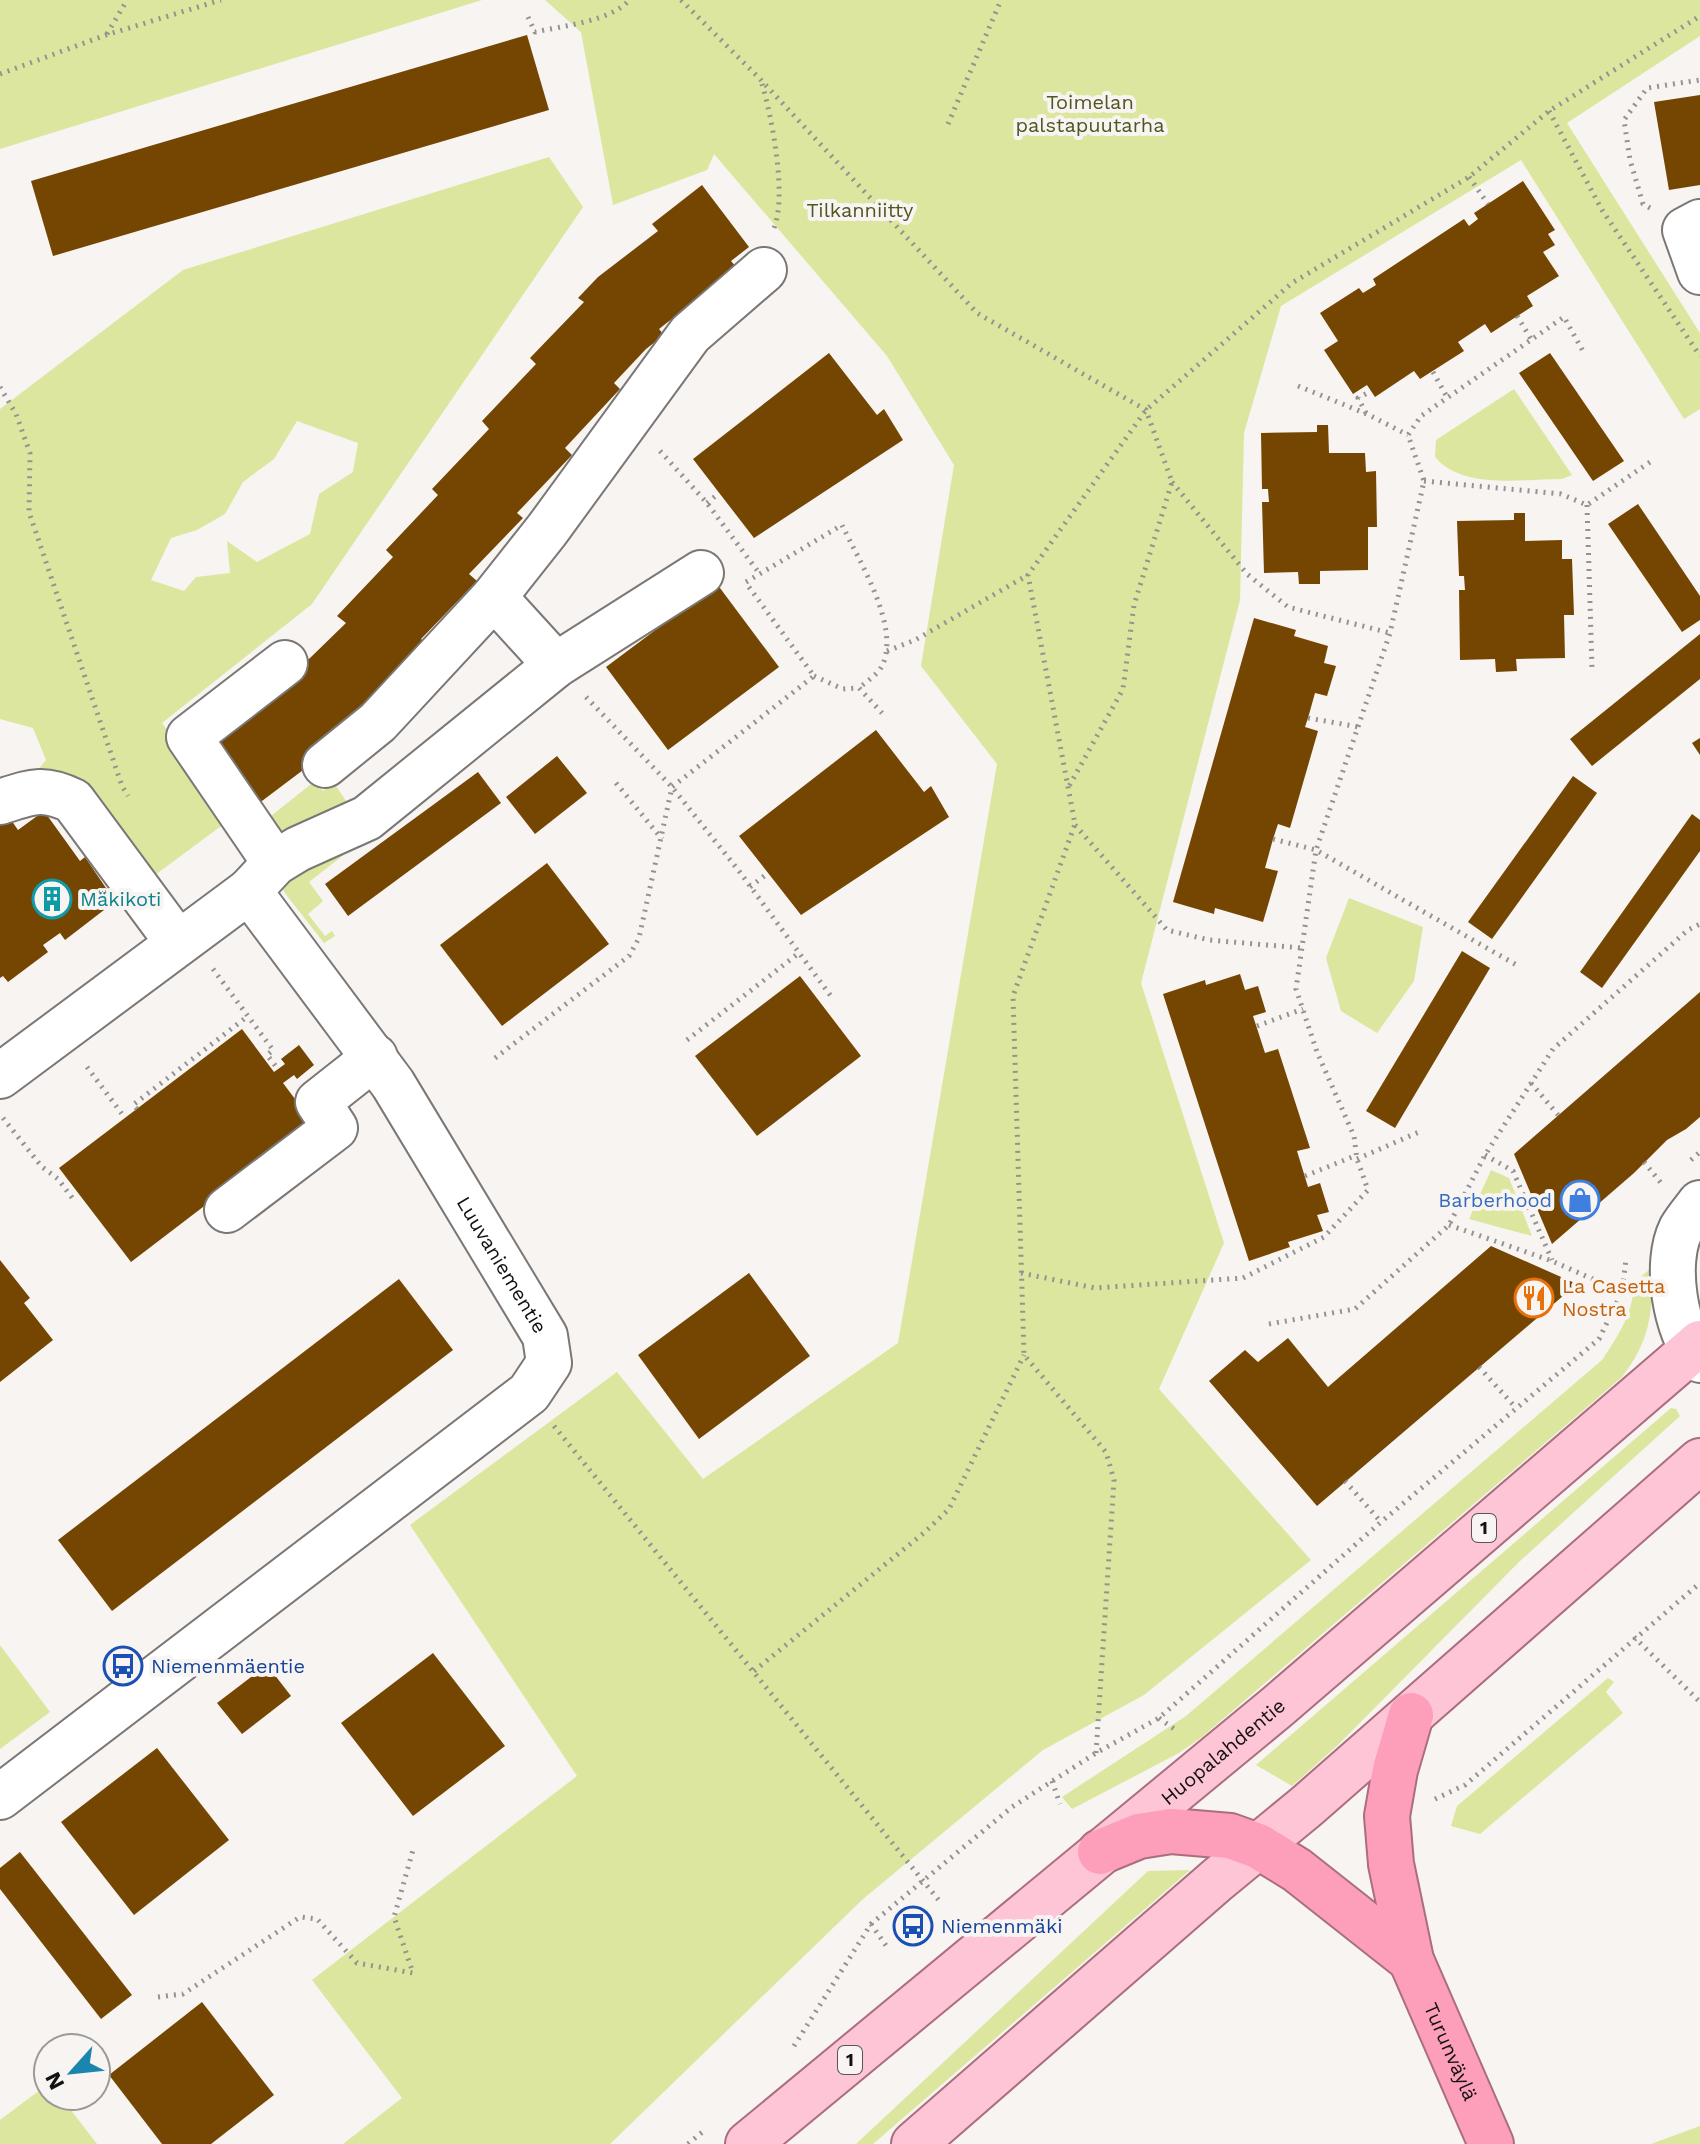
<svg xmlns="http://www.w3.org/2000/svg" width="1700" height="2144" font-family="'Work Sans',sans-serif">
<rect width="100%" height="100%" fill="#f7f4f2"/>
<g fill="#dde69f" fill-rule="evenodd">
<path d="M0,0H482L0,149Z"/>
<path d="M545,0H1700V36L1567,123L1700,333V409L1684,419L1521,160L1281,306L1244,433L1240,600L1141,983L1224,1243L1159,1389L1311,1560L1144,1695L1043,1750L863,1899L610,2144H343L402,2098L312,1980L577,1776L410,1525L617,1372L703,1479L898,1343L997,764L921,666L954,465L887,356L714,154L707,170L613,205L581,32Z"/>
<path d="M549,157L583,207L312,604L162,723L232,818L151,878L80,779L0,789V776L37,771L46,760L33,728L0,719V409L183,270ZM297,421L358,443L353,472L319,494L310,534L257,562L227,541L230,573L196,577L184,591L151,580L171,538L197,530L225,514L243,482L274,459Z"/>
<path d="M1514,389L1572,475L1562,479C1522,479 1463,490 1435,457L1436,440Z"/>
<path d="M315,781L323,791L334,783L350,807L275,838L266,820Z"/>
<path d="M345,846L350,850L309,882L323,901L308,914L325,936L332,931L335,936L324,943L284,892L281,881Z"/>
<path d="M1349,898L1423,927L1414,981L1377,1033L1341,1011L1326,958Z"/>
<path d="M1491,1170L1509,1178L1532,1236L1469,1219Z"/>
<path d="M1653,1267C1652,1314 1651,1339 1622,1377L1202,1737L1179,1753L1072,1809L1062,1797L1186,1716L1602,1360C1620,1333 1632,1315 1635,1281Z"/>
<path d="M1671,1408L1676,1409L1680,1416L1520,1561L1338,1745L1292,1786L1256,1765Z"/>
<path d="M0,1645L50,1712L0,1749Z"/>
<path d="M1608,1678L1614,1682L1606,1692L1623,1713L1480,1834L1451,1826L1457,1806Z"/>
<path d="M1190,1870L873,2144H856L1148,1871Z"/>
<path d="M48,2084V2096H60L97,2144H0V2120Z"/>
<path d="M1700,2126V2144H1651Z"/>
</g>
<g fill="#744602">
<path d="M527,35L549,110L53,256L31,181Z"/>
<path d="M1700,95V185L1669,190L1654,102Z"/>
<path d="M1523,181L1555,230L1548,234L1555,245L1543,252L1559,276L1527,296L1533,306L1491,333L1485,324L1458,342L1464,351L1420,379L1414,371L1375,397L1367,385L1353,394L1324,350L1338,341L1320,313L1359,288L1363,293L1376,285L1373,279L1464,219L1469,226L1478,219L1474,213Z"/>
<path d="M702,185L749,247L731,261L737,268L659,329L664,335L646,349L614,383L620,389L565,448L572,455L517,513L523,518L469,574L477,581L421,639L428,645L323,755L254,807L207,745L240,711L310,658L346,623L337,616L393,557L386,550L438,495L432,489L489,429L482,421L536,364L530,358L584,302L578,298L598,277L658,231L652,224Z"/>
<path d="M829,353L877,415L884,409L903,440L754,538L693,459Z"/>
<path d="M1550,353L1624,461L1593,481L1519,373Z"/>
<path d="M1317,425H1328L1329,453H1365L1366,472L1376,471L1377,527H1368V570L1320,571V584H1299L1298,572L1264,573L1262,502H1269L1268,489H1262L1261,433L1317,432Z"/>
<path d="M1638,504L1700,596V620L1682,632L1608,524Z"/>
<path d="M1514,513H1525V541L1562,540V559H1572L1574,615H1564L1565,658L1516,659L1517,671L1496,672L1495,659L1460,660L1459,590H1465L1464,576H1459L1457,521L1514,520Z"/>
<path d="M717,584L779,667L668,750L606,667Z"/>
<path d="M1254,618L1296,630L1294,636L1328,646L1324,663L1336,666L1327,696L1315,693L1308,718L1305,727L1318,731L1290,828L1278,824L1273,839L1265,868L1278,871L1263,922L1215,908L1214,914L1173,902Z"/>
<path d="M1700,634V679L1592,766L1570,739Z"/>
<path d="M876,730L924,792L931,786L949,817L801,915L739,836Z"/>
<path d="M1700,738V755L1692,743Z"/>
<path d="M557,756L587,793L535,834L506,797Z"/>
<path d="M478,772L501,803L348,916L325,884Z"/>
<path d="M1573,776L1597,793L1492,939L1468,922Z"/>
<path d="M44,811L80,861L85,857L110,894L99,903L104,910L65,940L60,933L43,945L48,952L8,982L3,976L0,978V824L9,817L18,830Z"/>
<path d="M1692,814L1700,820V851L1602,988L1580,972Z"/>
<path d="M547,863L609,944L502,1026L440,945Z"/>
<path d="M1462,951L1490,968L1395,1128L1366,1111Z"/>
<path d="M1240,974L1245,990L1258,986L1266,1012L1253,1016L1265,1053L1278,1049L1310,1148L1297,1151L1308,1187L1320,1183L1329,1212L1317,1215L1323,1231L1288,1242L1290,1247L1249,1261L1163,994L1205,980L1206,985Z"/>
<path d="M800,976L861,1056L757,1136L695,1056Z"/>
<path d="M1700,992V1117L1686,1129L1667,1140L1634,1173L1552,1244L1514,1154Z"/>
<path d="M242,1029L274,1072L285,1064L281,1059L299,1045L314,1065L297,1079L294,1075L283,1083L313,1123L131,1262L59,1168Z"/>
<path d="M1491,1246L1577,1284L1317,1506L1209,1381L1245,1350L1258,1362L1288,1338L1328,1387Z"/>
<path d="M0,1260L30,1298L24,1303L53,1340L0,1382Z"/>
<path d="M749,1273L810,1356L699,1439L638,1355Z"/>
<path d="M399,1279L453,1350L112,1611L58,1540Z"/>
<path d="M433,1653L505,1746L413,1816L341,1723Z"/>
<path d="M267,1665L291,1696L242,1734L217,1703Z"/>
<path d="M157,1748L229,1840L134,1915L61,1822Z"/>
<path d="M20,1852L132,1995L101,2019L0,1889V1868Z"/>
<path d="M202,2002L274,2095L211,2144H162L109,2075Z"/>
</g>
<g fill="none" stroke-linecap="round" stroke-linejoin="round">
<defs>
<g id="minor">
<path d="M1700,222L1685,230L1700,272"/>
<path d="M494,597L556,665"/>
<path d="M325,765L378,722L494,597L547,530L690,334L764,270"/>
<path d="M0,802C31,792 43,786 73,801L178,943"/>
<path d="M275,863L189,737L285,663"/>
<path d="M249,891L275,863L298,849L367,818L556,665L701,573"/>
<path id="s1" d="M0,1076L249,891L393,1084L545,1336L549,1363L529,1393L0,1797"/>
<path d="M1700,1203C1694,1211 1686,1220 1681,1229C1664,1263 1675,1332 1700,1360"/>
<path d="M227,1210L335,1128L318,1102L375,1057"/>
</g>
<g id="major">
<path id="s2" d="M748,2144L1277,1707L1700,1343"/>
<path d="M914,2144L1217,1880L1307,1806L1700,1461"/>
</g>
<g id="highway">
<path id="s3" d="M1411,1715L1395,1770L1387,1816L1391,1864L1411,1960L1491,2144"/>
<path d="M1100,1852L1139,1836L1171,1831L1230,1836L1258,1846L1297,1870L1411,1960"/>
</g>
</defs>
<use href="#minor" stroke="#7a7775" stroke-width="48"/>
<use href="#major" stroke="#ab6e7f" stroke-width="48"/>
<use href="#highway" stroke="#ab6e7f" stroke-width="48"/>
<g stroke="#959391" stroke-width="5" stroke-dasharray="2 6" stroke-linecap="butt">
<path d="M681,0L760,79L977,313L1146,410L1172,482L1134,605L1123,689L1068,788"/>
<path d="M528,17L535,32C562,26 612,21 629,0"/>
<path d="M107,34L127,0"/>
<path d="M0,74L106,35L221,0"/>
<path d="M762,84C772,117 788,200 773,230"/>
<path d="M1549,111L1602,210L1700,356"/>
<path d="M948,124L1001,0"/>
<path d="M1469,177L1488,204"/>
<path d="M1650,208L1643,204L1630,160L1624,120L1647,88L1700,80"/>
<path d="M1517,316L1531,339"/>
<path d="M1433,372L1447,397"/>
<path d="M1298,386L1367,414L1408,435"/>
<path d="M0,387L16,414L30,453L29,512L122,786L128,796"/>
<path d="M1366,413L1358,398L1371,391"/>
<path d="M660,451L707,503L759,573"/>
<path d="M1424,481L1561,494L1587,505L1650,462"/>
<path d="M1172,482L1247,574L1288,607L1390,633"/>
<path d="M707,503L719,493"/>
<path d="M1587,505L1592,668"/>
<path d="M746,582L842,525C859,561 901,627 882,666C877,675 867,681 859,688"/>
<path d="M887,651L915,640L1028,575"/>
<path d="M814,676L843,689L859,688L882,713"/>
<path d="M586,697L672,787L739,871L833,999"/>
<path d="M1308,718L1359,727"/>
<path d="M616,783L662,839"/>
<path d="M1075,825L1167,930L1209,940L1302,948"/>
<path d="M1273,839L1316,850L1520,967"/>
<path d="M750,887L768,873"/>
<path d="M213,969L273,1050L267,1055L278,1069"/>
<path d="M1257,1026L1303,1009"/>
<path d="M687,1040L799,953"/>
<path d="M495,1058L629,956L639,938L672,787L814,676L746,583"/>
<path d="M87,1067L125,1118"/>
<path d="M1531,1083L1558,1115"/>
<path d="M137,1109L133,1105L248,1016"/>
<path d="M3,1118L42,1167L58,1179L73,1199"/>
<path d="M1485,1155L1513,1171L1552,1260"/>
<path d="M1357,1159L1419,1132"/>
<path d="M1691,1160L1700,1152"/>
<path d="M1644,1162L1661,1183"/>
<path d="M1305,1176L1357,1155"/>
<path d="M1449,1225L1552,1261L1622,1292"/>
<path d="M1021,1273L1095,1288L1243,1278L1324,1237L1368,1190L1357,1159L1354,1136L1317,1052L1296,989L1316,850L1390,633L1424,481L1408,435L1421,416L1564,317L1584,353"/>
<path d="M1269,1324L1355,1309L1449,1225L1485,1155L1553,1049L1688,930L1700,924"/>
<path d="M1479,1367L1516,1408"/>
<path d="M554,1426L941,1903"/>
<path d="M1345,1481L1381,1522"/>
<path d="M1634,1637L1700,1702"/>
<path d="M754,1671L925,1532L949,1509L1024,1355"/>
<path d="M1159,1718L1177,1731"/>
<path d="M1096,1753L1114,1480L1106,1452L1024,1355L1013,996L1075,824L1028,575L1146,410L1292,283L1469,177L1549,111L1700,16"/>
<path d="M1052,1781L1060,1804"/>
<path d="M1435,1799L1465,1785L1700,1583"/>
<path d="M871,1924L887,1947"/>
<path d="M158,1997L183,1994L300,1917L317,1919L357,1963L413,1973L394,1917L413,1850"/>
<path d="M794,2046L871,1924L1012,1807L1096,1753L1159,1718L1381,1522L1599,1339L1622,1292L1626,1259"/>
<path d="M688,2144L706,2129"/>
</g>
<use href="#minor" stroke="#fff" stroke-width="44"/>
<use href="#major" stroke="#fec5d6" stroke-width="44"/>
<use href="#highway" stroke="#fd9fba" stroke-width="44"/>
</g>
<defs>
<symbol id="building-ring" viewBox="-11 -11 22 22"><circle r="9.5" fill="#f7f4f2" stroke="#0f9aa8" stroke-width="1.5"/><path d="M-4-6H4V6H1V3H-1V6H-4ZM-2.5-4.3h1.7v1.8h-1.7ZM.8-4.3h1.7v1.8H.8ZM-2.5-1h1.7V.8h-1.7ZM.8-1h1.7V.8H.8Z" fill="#0f9aa8"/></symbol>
<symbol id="shop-ring" viewBox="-11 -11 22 22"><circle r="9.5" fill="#f7f4f2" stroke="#3f7fe0" stroke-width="1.5"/><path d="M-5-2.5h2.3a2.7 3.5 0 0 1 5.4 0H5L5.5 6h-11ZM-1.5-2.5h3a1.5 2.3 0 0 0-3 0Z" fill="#3f7fe0"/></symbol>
<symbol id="restaurant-ring" viewBox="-11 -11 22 22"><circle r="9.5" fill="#f7f4f2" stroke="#e8710a" stroke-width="1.5"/><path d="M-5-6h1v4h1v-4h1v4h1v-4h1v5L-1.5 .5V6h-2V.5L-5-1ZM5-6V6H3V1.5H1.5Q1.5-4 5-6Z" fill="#e8710a"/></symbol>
<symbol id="bus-ring" viewBox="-11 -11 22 22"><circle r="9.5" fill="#f7f4f2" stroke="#1a4fb4" stroke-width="1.5"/><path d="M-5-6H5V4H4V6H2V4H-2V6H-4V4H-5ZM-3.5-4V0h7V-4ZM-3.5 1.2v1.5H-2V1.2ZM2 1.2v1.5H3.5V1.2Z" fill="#1a4fb4"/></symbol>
</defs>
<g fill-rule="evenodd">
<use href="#building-ring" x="30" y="877" width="44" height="44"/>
<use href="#shop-ring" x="1558" y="1178" width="44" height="44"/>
<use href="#restaurant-ring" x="1512" y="1276" width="44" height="44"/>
<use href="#bus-ring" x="101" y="1644" width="44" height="44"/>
<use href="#bus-ring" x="891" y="1904" width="44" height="44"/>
</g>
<g text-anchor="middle" stroke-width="8" stroke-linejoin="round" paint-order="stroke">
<g fill="#f7f4f2" stroke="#575655" stroke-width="2">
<rect x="1472" y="1514" width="24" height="28" rx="6"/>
<rect x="838" y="2046" width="24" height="28" rx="6"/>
</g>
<g font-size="18" font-weight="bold" fill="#131212">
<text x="1484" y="1534">1</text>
<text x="850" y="2066">1</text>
</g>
<g font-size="20" fill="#515621" stroke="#f7f4f2">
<text x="1090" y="109">Toimelan<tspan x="1090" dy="23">palstapuutarha</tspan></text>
<text x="860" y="217">Tilkanniitty</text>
</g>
<g font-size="20" fill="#0d838f" stroke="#f7f4f2" text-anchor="start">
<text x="80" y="906">Mäkikoti</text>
</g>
<g font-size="20" fill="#366cbe" stroke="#f7f4f2" text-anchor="end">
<text x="1552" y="1207">Barberhood</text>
</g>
<g font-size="20" fill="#131212" stroke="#f7f4f2">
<text dy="7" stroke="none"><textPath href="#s1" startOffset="762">Luuvaniementie</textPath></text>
<text dy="7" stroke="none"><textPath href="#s2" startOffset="616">Huopalahdentie</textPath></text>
<text dy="7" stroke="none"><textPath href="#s3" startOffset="350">Turunväylä</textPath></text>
</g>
<g font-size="20" fill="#c56008" stroke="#f7f4f2" text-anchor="start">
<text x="1562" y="1293">La Casetta<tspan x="1562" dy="23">Nostra</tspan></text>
</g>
<g font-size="20" fill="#164399" stroke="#f7f4f2" text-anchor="start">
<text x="151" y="1673">Niemenmäentie</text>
<text x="941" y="1933">Niemenmäki</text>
</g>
</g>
<g transform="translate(72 2072) rotate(243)"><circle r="38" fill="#f7f4f2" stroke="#9c9a98" stroke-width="2"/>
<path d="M0-6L14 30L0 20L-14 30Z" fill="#1a86ae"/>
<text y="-12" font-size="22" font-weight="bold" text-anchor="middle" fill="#131212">N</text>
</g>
</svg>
